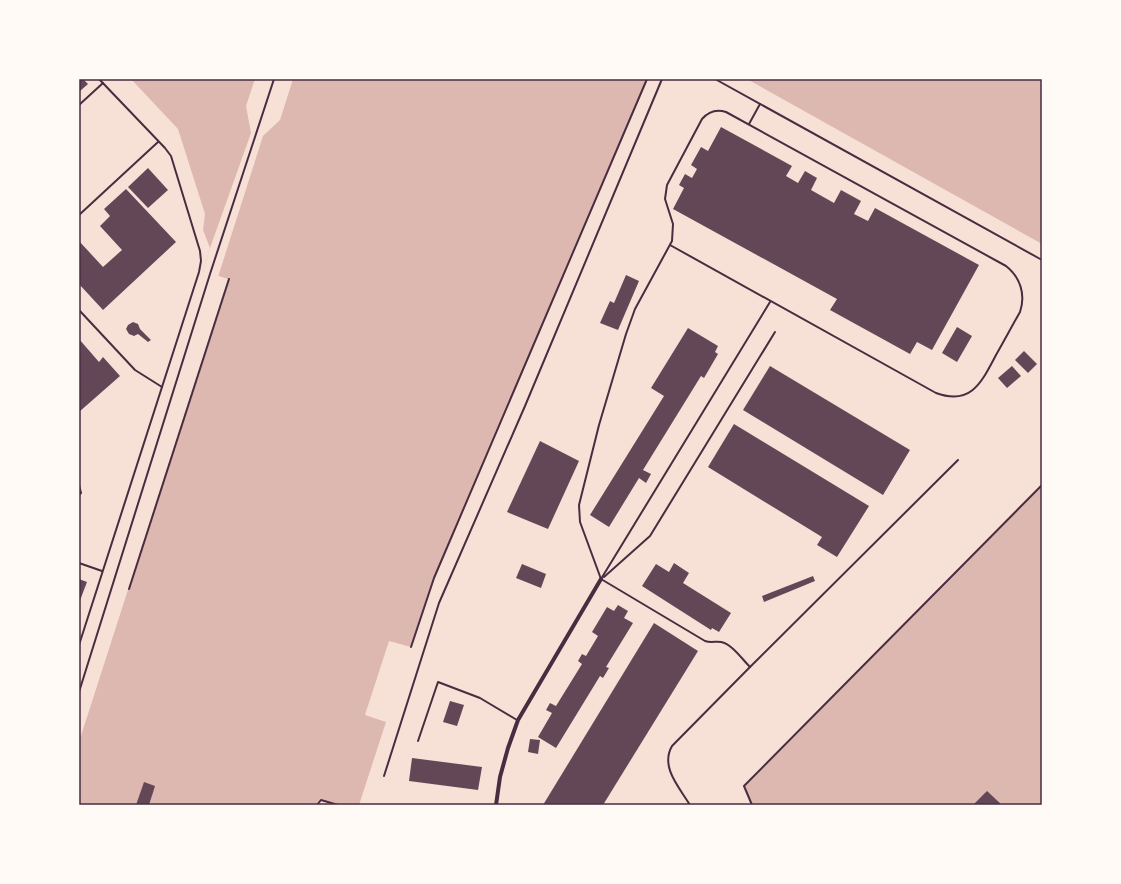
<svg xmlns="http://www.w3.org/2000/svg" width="1121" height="884" font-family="Montserrat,sans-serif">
<rect width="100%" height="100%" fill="#f7e1d7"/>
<g fill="#dcb8b0">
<path d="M131,79H647L434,578L411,647L389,641L365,715L386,722L359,805H338L321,800L317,805H79V742L228,279L203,271L210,248L203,230L205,214L178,129Z"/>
<path d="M747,79H1042V244Z"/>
<path d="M1042,485V805H752L744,786Z"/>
</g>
<path fill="#f7e1d7" d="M255,79H293L280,120L263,136L218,277L203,271L210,248L251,133L246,106Z"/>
<g fill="#644757">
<path d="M79,79H83L88,84L79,92Z"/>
<path d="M721,127L792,166L786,176L798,183L805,171L817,178L811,190L834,203L841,190L861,201L854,214L868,221L875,208L979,265L932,350L917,342L910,354L830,310L837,299L673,209L684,188L679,185L685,174L692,178L697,169L691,165L701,147L708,151Z"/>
<path d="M148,168L168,190L148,208L128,187Z"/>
<path d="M126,189L176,242L103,310L79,284V241L103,267L122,250L100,226L110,216L104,209Z"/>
<path d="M626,275L639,281L618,330L600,323L610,301L614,303Z"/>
<path d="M133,322L138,324L140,329L151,340L148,342L138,334L134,336L129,334L126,329L128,325Z"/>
<path d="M957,327L972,336L957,362L942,353Z"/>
<path d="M688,328L718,346L715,352L718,354L704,378L701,376L643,470L651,474L646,483L639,478L609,527L590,515L664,396L651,388Z"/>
<path d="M79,339L99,362L103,357L120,376L79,412Z"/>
<path d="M1024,351L1037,364L1028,373L1015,360Z"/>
<path d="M770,366L910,450L883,495L743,410Z"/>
<path d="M1012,366L1021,376L1007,388L998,378Z"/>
<path d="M734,424L869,506L837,557L817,545L822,537L708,467Z"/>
<path d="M540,441L579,461L548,529L507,512Z"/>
<path d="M674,563L689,573L683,583L731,613L719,632L712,628L711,630L642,586L656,564L669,572Z"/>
<path d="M522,564L546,574L541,588L516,578Z"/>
<path d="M813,576L815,581L764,602L762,596Z"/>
<path d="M79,579L87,582L79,603Z"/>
<path d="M618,605L628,611L624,618L633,623L606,667L609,668L603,678L600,676L556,748L538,737L552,713L546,710L550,703L556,706L582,664L578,661L582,654L586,656L598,636L592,632L607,607L614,611Z"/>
<path d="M654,623L698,651L603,805H543Z"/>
<path d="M450,701L464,705L457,726L443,722Z"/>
<path d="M530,739L540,740L538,754L528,752Z"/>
<path d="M412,758L482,767L478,790L409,781Z"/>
<path d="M144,782L155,786L149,805H136Z"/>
<path d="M987,791L1002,805H973Z"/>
</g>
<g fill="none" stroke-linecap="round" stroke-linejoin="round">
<g stroke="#4a2c40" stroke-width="2">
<path d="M129,589L229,279"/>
<path d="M411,647L434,578L647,79"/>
<path d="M317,805L321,800L338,805"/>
<path d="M752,805L744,786L1042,485"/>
</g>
<g stroke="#4a2c40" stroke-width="2">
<path d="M715,79L1042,260"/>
<path d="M79,105L103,83"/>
<path d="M749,124L760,104"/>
<path d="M79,215L158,142"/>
<path d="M79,310L135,370L162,387"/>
<path d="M79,485L81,493L79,495"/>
<path d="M79,563L102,571"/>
<path d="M604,577L650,536L775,332"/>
<path d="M601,579L580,522L579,505L599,425L626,334L635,309L672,241L673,224L665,199L667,185L702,119C709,111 717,109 726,112L1006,266C1020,277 1026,294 1020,312C1012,326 1004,341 996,355C982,381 972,406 936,393L670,245"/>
<path d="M601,579L770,302"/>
<path d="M601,579L705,641C711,643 716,641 721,642C732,644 742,659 750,667"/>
<path d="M79,645L199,272L201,261L200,251L171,156L165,148L99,79"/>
<path d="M79,692L210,274L274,79"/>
<path d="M418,741L438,682L480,698L517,720"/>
<path d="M384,776L439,603L525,406L662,79"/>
<path d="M690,805C679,787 660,767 672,746L750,667L958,460"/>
</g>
<path stroke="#4a2c40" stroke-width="4" d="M496,805L500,777L508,748L518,720L601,579"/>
</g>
<rect width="1121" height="884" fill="none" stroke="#fffaf5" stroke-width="160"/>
<rect x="80" y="80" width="961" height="724" fill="none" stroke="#4a2c40" stroke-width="1.5"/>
</svg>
